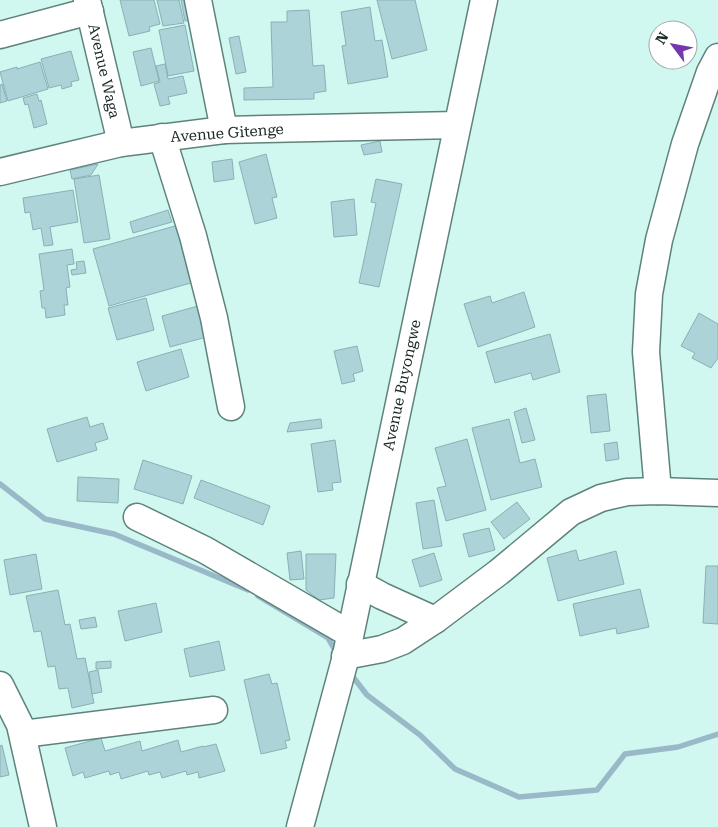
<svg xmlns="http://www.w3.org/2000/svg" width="718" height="827" font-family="'Roboto Serif',serif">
<rect width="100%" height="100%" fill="#d0f8f0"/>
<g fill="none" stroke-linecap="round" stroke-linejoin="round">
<g stroke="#99b9c9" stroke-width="5.5">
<path d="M0,484L45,519L114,534L248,590"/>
<path d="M258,596L328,638L338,655"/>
<path d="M350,673L367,695L420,735L455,769L519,797L597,790L625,754L678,747L718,734"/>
</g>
</g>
<g fill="#acd4d8" stroke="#89b0b5">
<path d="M120,0H154L160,24L149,27L150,31L129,36Z"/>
<path d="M157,0H179L184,23L163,26Z"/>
<path d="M181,0H194L197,19L185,21Z"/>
<path d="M377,0H415L427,50L392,59Z"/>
<path d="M370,7L375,41L382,40L388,77L348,84L342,46L346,45L341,12Z"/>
<path d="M309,10L313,66L324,65L326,91L314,93V99L244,100V88L273,87L271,22H287V11Z"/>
<path d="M185,25L194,71L168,76L159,30Z"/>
<path d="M239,36L246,72L236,74L229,38Z"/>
<path d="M151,48L159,81L141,86L133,52Z"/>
<path d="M71,51L79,80L71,82L72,86L62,89L61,85L49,88L41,59Z"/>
<path d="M40,62L48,89L8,101L0,72L17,67V69Z"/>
<path d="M165,64L168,79L183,76L187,93L168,97L170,104L160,106L154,84L160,82L156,66Z"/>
<path d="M2,84L7,101L0,103V85Z"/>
<path d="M37,94L39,101L41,100L47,124L34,128L28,104L25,105L23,98Z"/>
<path d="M380,141L382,152L364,155L361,145Z"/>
<path d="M266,154L277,197L272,198L277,218L255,224L239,162Z"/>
<path d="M232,159L234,179L214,182L212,162Z"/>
<path d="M98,164L91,175L72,179L70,170Z"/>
<path d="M99,175L110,239L84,243L74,179Z"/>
<path d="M376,179L402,184L379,287L359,283L376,203L371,202Z"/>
<path d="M73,190L78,222L50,227L53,245L44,246L41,228L33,230L30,212L25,213L23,198Z"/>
<path d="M354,199L357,235L334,237L331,202Z"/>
<path d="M168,210L172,222L133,233L130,222Z"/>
<path d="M182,224L198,281L109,306L93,249Z"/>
<path d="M72,249L74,264L67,265L70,287L66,288L68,305H64L65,315L46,318L45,308H42L40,291L44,290L39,254Z"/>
<path d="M84,261L86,273L72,275L71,270L77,269L76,262Z"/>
<path d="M524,292L535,327L478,347L464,304L490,296L492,303Z"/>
<path d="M146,298L154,330L117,340L108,308Z"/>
<path d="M205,304L214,335L170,347L162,316Z"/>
<path d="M699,313L718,324V358L711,368L692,358L695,353L681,346Z"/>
<path d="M550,334L560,372L533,380L531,373L495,383L486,352Z"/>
<path d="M357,346L363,371L353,374L355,381L342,384L334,351Z"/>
<path d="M181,349L189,377L146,391L137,362Z"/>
<path d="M606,394L610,431L591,433L587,396Z"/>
<path d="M526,408L535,440L522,443L514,412Z"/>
<path d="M87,417L90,427L103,423L108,439L95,443L97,450L57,462L47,429Z"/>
<path d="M321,419L322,428L287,432L290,423Z"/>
<path d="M509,419L520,463L535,459L542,487L491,500L472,428Z"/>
<path d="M467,439L486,510L446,521L437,488L446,486L435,448Z"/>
<path d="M335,440L341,482L332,483L333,490L318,492L311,444Z"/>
<path d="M617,442L619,459L606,461L604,444Z"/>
<path d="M143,460L192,476L183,504L134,489Z"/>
<path d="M78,477L119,479L118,503L77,501Z"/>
<path d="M201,480L270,506L263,525L194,498Z"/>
<path d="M434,500L442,546L423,549L416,503Z"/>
<path d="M517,502L530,519L504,539L491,522Z"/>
<path d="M489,528L495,550L469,557L463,534Z"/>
<path d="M576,550L579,561L616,551L624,584L558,601L547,558Z"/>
<path d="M301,551L304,579L290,580L287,553Z"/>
<path d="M434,553L442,580L420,587L412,560Z"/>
<path d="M36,554L42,589L10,595L4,560Z"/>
<path d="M306,554H336L334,598L319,600L306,590Z"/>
<path d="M706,566H718V624L703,623Z"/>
<path d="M640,589L649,627L617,634L616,628L580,636L573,604Z"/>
<path d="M58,590L65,625L70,624L77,659L85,658L94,703L72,708L68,688L59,689L55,666L48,667L41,631L34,632L26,596Z"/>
<path d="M156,603L162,632L125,641L118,611Z"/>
<path d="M95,617L97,627L81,629L79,620Z"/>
<path d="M219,641L225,670L190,677L184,649Z"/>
<path d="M111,661V668L96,669V662Z"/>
<path d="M98,670L102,692L92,694L89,672Z"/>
<path d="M269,674L272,684L277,683L290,740L285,741L287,748L261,754L244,680Z"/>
<path d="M101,738L105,751L140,741L142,751L178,740L181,752L203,746V747L216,744L225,771L199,778L198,772L187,775L186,771L162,778L160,772L149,775L148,771L121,779L119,772L110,775L109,771L85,778L83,772L73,776L65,748Z"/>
<path d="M2,745L9,775L0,777V746Z"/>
</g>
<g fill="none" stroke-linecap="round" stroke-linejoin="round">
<defs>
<g id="minor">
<path d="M87,0L121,143"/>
<path d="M198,0L224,130"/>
<path d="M0,35L90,11"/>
<path d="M162,137L193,236L214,318L231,407"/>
<path d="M0,172L121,143L224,130L457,125"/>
<path d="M658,491L646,352L649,294L659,240L685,144L710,72L718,57"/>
<path d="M137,517L205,550L350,634"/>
<path d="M360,584L382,596L435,620"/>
<path d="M345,656L382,649L403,641L435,620L499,572L571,512L601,498L627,492L658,491L718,493"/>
<path d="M0,685L20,725L43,827"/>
<path d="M23,734L214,710"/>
<path d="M300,827L345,660L484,0"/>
</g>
</defs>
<use href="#minor" stroke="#5e837c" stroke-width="29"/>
<use href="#minor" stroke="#fff" stroke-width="26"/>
</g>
<g text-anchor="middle" stroke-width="5" stroke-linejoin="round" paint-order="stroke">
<g font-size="15" fill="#1a2926" stroke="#fff">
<text transform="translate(104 71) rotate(77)" y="5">Avenue Waga</text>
<text transform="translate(227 133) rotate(-4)" y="5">Avenue Gitenge</text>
<text transform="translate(402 385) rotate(-78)" y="5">Avenue Buyongwe</text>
</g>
</g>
<g transform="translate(673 45) rotate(302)"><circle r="24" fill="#ffffff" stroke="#a3a9a8"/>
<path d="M0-4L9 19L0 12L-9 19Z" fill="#7437ad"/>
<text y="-8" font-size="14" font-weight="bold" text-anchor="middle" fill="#1a2926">N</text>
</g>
</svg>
